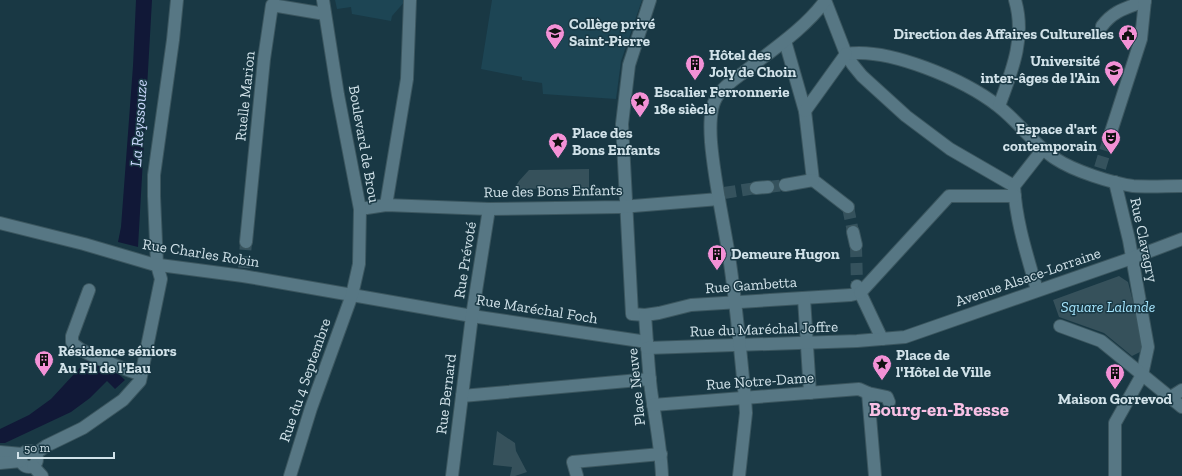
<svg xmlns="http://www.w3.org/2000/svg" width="1182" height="476" font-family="'Zilla Slab',serif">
<rect width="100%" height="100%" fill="#193844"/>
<g fill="#1d4554">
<path d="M335,0H406L392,16L391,21L352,14L351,7L337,9Z"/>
<path d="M492,0H642L621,61L616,99L543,94L542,83L522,80V77L481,69Z"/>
</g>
<g fill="#36515b">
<path d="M589,169V188L514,189L519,181L529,170Z"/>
<path d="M1119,276L1128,282L1137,317L1142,351L1132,356L1104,333L1059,317L1053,300Z"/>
<path d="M497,431L515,443L516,451L527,472L515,476H510L512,467L493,465Z"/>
</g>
<g fill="#111837">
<path d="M136,0H152L138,247L118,242L121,227L133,66Z"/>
<path d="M87,360L111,367L125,380L115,389L107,381L90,398L71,412L5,443H0V429L29,415L51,399Z"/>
</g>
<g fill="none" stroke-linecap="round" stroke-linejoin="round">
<g stroke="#35525d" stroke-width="12" stroke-dasharray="12 6" stroke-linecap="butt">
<path d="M1100,168L1109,138"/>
<path d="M768,187L785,185"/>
<path d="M724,193L756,188"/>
<path d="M848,207L853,232"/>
<path d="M856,245L857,285"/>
<path d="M244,268L246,242"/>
</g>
<defs>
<g id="street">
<path d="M650,0L629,65L622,124L632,314L645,315L659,313L691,305L851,295L860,293"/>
<path d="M825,0L846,54L853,65L862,76L906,116L950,149L1014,186"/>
<path d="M1102,26C1114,10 1127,8 1145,1"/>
<path d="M785,41L805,111L813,180L848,207"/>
<path d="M846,54C888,47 965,80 998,106C1019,122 1034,145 1056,159C1074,171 1112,183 1133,186C1149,187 1166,186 1182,186"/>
<path d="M999,106C1012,71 1026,37 1015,0"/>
<path d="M805,111L846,54"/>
<path d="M1109,138L1141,39L1145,0"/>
<path d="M1115,182L1129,240L1148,347L1142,375L1115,423V476"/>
<path d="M785,185L813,180"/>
<path d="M756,188L768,187"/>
<path d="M386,205L407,79L410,0"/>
<path d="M360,209L386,205L489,209L621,207L719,199"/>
<path d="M853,232L856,245"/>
<path d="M246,242L264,59L272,5L325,14"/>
<path d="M857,286L882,339"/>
<path d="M89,290L72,336V342C80,354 126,369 141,375"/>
<path d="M1037,290C1027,255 1016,222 1014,186L1043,149"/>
<path d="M860,293L949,196H1015"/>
<path d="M352,295L472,316L647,342"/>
<path d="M804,298L810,393"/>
<path d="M645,315C647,340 648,365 651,390C655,419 661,447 662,476"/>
<path d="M1060,326L1101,341L1182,407"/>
<path d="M647,348L857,341L905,337L1132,258L1182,239"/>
<path d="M868,393L875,476"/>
<path d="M462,396L650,379"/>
<path d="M1171,397L1182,390"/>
<path d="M653,405L859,389L868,393L887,397L889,402"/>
<path d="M35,454L46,446L83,428L123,400L140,381L161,279L157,265L154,196V175L173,40L177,0"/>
<path d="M452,476L472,316L489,209"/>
<path d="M577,476L573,462L661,454"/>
<path d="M739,476L746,413L745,398C740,349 736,299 728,250C722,214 714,178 711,142C710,128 709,107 718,95C726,84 738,77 748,69C775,48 805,28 825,1"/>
</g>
<g id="secondary">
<path d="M0,223L84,244L152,264L243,276L352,295"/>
<circle cx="29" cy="459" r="8"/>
<path d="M0,452L22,454"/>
<path d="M0,463L21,461"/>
<path d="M33,466L42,476"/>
<path d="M290,476L311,408L352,295L359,264L360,209L338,95L323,0"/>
</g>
</defs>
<use href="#street" stroke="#3b565f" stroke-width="14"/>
<use href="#secondary" stroke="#3b565f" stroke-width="14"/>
<use href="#street" stroke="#577784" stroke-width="12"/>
<use href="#secondary" stroke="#577784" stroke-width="12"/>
</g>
<defs>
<symbol id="school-pin" viewBox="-11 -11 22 30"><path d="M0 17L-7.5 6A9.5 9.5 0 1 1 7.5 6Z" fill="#f391d6" stroke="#193844"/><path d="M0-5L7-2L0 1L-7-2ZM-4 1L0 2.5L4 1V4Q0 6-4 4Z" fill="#111"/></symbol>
<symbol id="civic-pin" viewBox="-11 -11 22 30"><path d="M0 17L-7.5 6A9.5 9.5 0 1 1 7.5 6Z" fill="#f391d6" stroke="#193844"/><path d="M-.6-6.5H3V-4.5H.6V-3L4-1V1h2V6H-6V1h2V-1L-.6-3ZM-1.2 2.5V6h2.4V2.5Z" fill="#111"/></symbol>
<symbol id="building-pin" viewBox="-11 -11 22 30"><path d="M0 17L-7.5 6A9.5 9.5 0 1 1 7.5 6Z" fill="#f391d6" stroke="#193844"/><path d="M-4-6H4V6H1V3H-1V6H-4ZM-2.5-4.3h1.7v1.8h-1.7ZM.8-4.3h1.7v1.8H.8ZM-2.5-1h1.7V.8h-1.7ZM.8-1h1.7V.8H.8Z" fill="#111"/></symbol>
<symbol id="university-pin" viewBox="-11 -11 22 30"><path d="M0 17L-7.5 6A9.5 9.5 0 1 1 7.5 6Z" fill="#f391d6" stroke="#193844"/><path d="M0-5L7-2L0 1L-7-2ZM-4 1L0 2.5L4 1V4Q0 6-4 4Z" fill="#111"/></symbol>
<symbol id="sight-pin" viewBox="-11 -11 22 30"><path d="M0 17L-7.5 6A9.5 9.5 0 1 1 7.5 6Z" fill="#f391d6" stroke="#193844"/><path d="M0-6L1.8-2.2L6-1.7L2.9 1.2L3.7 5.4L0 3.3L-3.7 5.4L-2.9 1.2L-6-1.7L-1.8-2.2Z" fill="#111"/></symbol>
<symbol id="theatre-pin" viewBox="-11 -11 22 30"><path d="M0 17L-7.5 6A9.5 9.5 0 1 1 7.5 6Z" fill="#f391d6" stroke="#193844"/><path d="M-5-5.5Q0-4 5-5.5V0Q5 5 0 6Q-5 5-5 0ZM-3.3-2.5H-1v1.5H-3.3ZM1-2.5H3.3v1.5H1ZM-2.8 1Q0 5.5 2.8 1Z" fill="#111"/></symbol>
</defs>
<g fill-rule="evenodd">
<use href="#school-pin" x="544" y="22" width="22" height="30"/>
<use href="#civic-pin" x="1117" y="23" width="22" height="30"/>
<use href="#building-pin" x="684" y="53" width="22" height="30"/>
<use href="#university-pin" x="1103" y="59" width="22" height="30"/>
<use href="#sight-pin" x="629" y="90" width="22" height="30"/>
<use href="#theatre-pin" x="1100" y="127" width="22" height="30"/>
<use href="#sight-pin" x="547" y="131" width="22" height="30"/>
<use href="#building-pin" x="706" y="243" width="22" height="30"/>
<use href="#building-pin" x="33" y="349" width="22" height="30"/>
<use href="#sight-pin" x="871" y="353" width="22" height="30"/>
<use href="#building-pin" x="1104" y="362" width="22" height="30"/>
</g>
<g text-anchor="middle" stroke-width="3" stroke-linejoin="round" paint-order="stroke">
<g font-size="15" font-weight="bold" fill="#d1e2e9" stroke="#193844" text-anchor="start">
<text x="569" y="29">Collège privé<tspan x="569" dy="17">Saint-Pierre</tspan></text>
<text x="1114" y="39" text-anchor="end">Direction des Affaires Culturelles</text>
<text x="709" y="60">Hôtel des<tspan x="709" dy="17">Joly de Choin</tspan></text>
<text x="1100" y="66" text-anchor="end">Université<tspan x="1100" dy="17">inter-âges de l'Ain</tspan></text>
<text x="654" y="97">Escalier Ferronnerie<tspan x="654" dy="17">18e siècle</tspan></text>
<text x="1097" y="134" text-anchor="end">Espace d'art<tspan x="1097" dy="17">contemporain</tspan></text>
<text x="572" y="138">Place des<tspan x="572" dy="17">Bons Enfants</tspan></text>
<text x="731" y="259">Demeure Hugon</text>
<text x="58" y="356">Résidence séniors<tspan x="58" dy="17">Au Fil de l'Eau</tspan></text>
<text x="896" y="360">Place de<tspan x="896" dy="17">l'Hôtel de Ville</tspan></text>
<text x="1115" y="404" text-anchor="middle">Maison Gorrevod</text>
</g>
<g font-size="15" fill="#d1e2e9" stroke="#193844">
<text transform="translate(245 96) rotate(-84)" y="5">Ruelle Marion</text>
<text transform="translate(364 144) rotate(80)" y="5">Boulevard de Brou</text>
<text transform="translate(553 191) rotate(-1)" y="5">Rue des Bons Enfants</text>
<text transform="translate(1144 240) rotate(78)" y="5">Rue Clavagry</text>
<text transform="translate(201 253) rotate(9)" y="5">Rue Charles Robin</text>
<text transform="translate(465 260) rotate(-81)" y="5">Rue Prévoté</text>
<text transform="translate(1028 277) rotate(-19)" y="5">Avenue Alsace-Lorraine</text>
<text transform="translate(751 285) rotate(-4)" y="5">Rue Gambetta</text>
<text transform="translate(537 309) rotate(9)" y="5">Rue Maréchal Foch</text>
<text transform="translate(764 329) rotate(-2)" y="5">Rue du Maréchal Joffre</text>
<text transform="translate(305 380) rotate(-71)" y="5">Rue du 4 Septembre</text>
<text transform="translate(760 381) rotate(-4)" y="5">Rue Notre-Dame</text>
<text transform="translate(636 387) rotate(-96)" y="5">Place Neuve</text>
<text transform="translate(446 394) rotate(-83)" y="5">Rue Bernard</text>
</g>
<g font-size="15" font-style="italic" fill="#a5e4fc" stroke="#193844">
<text x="1108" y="312">Square Lalande</text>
</g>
<g font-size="16" font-style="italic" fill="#c9d6fb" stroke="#193844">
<text transform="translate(138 123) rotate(-86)" y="6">La Reyssouze</text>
</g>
<g font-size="19" font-weight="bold" fill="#f8c0e5" stroke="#193844">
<text x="939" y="416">Bourg-en-Bresse</text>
</g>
</g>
<path d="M18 452v6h96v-6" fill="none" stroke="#d1e2e9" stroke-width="2"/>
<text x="24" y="452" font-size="12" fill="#d1e2e9" stroke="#193844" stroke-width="3" paint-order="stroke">50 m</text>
</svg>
